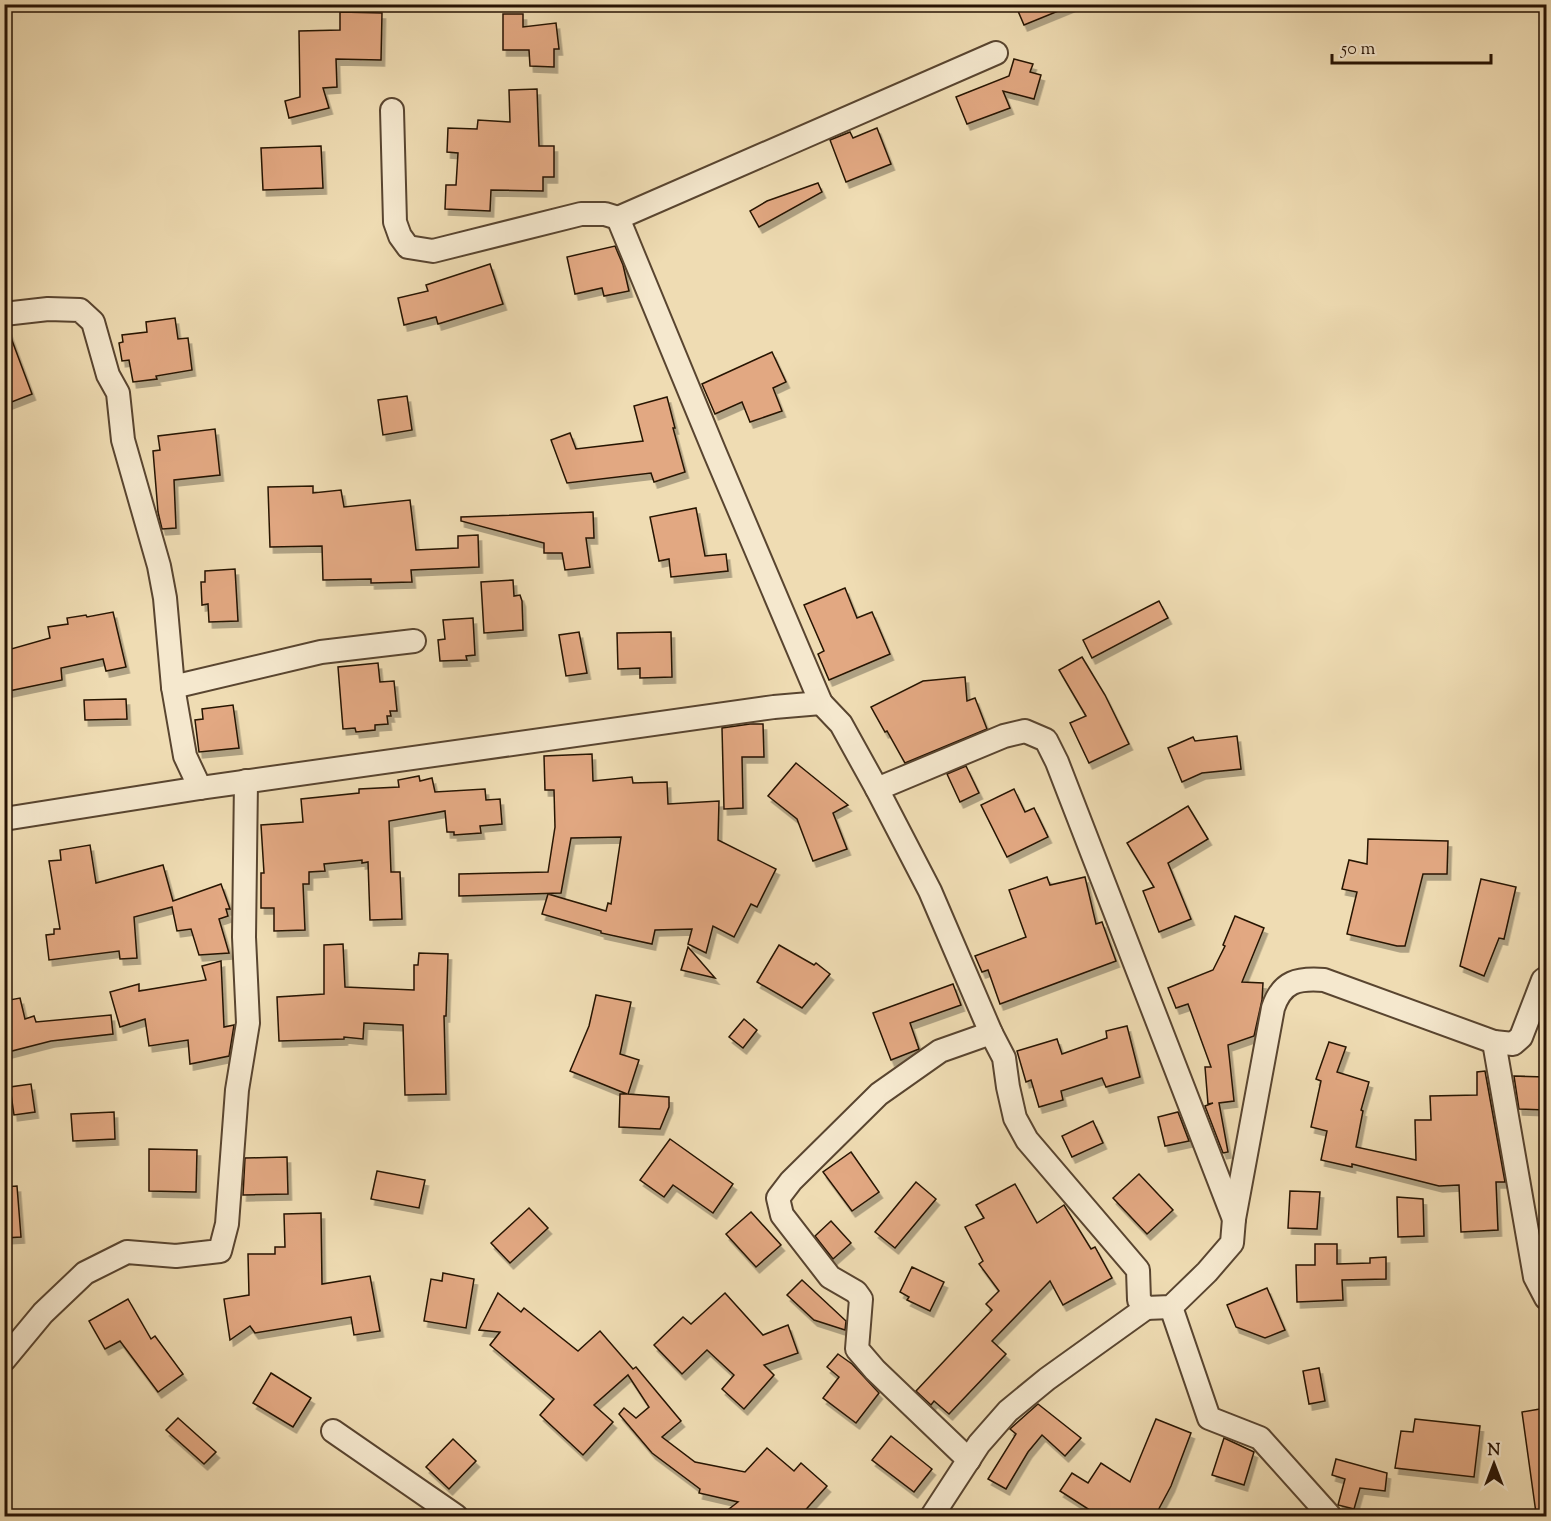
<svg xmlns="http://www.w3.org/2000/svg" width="1551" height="1521" font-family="'Sorts Mill Goudy',serif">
<defs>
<filter id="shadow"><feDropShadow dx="3.5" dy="6" stdDeviation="0" flood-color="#0004"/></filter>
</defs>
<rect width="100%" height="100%" fill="#efdcb3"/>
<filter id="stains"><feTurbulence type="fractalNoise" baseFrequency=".00333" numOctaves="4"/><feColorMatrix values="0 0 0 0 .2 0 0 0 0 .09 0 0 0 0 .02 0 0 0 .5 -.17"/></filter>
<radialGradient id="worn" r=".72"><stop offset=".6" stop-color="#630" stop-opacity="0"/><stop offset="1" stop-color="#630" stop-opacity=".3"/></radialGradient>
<g fill="#e2a882" stroke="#271304" stroke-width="1.5" filter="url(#shadow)">
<path d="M1015,4H1073V5L1024,25Z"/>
<path d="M340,12L382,13L381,60L336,59L337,87L323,88L329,108L289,118L285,101L300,97L299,31L340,30Z"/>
<path d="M503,14H523V27L556,23L559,49H554V67L530,66L529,50H503Z"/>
<path d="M1014,59L1033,64L1030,72L1041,75L1034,99L1003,91L1010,108L967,124L956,97L1009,76Z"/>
<path d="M537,89L539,146H554V177H543V191L491,190L490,211L445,209L446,185H456L458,153L447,152L448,128L477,129L478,120L510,122L509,90Z"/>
<path d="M877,128L891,164L846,182L830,140L850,132L853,138Z"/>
<path d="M321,146L323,188L263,190L261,148Z"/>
<path d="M818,183L822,192L759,227L750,211L767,201Z"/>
<path d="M615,246L623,265L629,291L604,296L602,288L575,294L567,257Z"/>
<path d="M490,264L503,304L438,324L436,317L404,325L398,298L428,291L426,285Z"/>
<path d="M175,318L178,339L188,338L192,370L156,376L157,379L133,382L129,360L122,361L119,343L123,342L122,335L147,332L146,322Z"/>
<path d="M4,327H7L32,394L4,405Z"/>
<path d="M772,352L786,382L773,388L782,411L750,422L742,402L715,414L702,384Z"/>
<path d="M407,396L412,430L383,435L378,400Z"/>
<path d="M667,397L675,428H673L685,472L654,482L651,473L567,483L551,440L570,433L576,449L643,441L634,406Z"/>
<path d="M215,429L220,475L174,480L176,528L162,529L158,512L153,451L160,450L158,436Z"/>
<path d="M313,486V493L341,490L344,507L410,500L416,550L458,548V536L478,535L479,567L411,570L412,582L371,583V579L323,580L322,546L270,547L268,487Z"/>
<path d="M696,508L705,556L726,554L728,571L671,577L669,559L659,561L650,517Z"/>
<path d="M593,512L594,538H586L590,567L565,570L562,553H544V543L461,521V517Z"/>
<path d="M235,569L238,621L209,622L208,604L202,605L201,582H205V571Z"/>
<path d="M513,580L514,596L520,595L522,601L523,630L484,633L481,582Z"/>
<path d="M845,588L857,618L872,612L890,654L829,680L818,654L824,651L804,605Z"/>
<path d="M1159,601L1168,618L1092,658L1083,640Z"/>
<path d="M113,612L126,667L106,671L103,659L61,668L62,680L4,692V651L50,638L48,627L68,624L67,618L86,615L87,617Z"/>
<path d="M473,618L475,655L466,656L467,660L440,661L438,640L445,639L443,620Z"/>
<path d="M579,632L587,673L566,676L559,635Z"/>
<path d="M671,632L672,677L640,678V668L618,669L617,633Z"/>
<path d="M1082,657L1105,695L1129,744L1089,763L1070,723L1086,716L1059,670Z"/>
<path d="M378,663L380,682L394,681L397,711H390L391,716H387L388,724L375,725V730L356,732L355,728L343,729L338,667Z"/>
<path d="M965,677L967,701L975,698L987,729L905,763L887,731L885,732L871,707L923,681Z"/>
<path d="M126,699L127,719L85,720L84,700Z"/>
<path d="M233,705L239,748L199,752L195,720L203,719L202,709Z"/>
<path d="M750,724H763L764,757H742L743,808L724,809L722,728Z"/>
<path d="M1237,736L1241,769L1202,773L1182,782L1168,748L1193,737L1195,741Z"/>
<path d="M592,754L593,781L632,777L633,783L667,782L668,804L719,801L718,840L776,869L757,907L751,904L734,937L713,926L706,953L688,944L692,929L655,930L652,944L601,933V931L542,914L548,894L606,911L608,903L611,904L621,837L571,838L561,893L459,896V874L548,872L555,827L554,790H545L544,756Z"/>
<path d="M796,763L848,805L833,813L847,849L813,861L797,819L768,796Z"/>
<path d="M966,766L979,793L960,802L947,774Z"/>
<path d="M419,776L420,781L432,778L435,792L485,789L486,800L500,799L502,824L480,826L481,833L454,835V832H447L445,811L389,821L391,872H400L402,919L370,920L368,862L362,863V860L324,864L325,871L309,872V884H303L305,930L274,931V908H261V873H264L261,825L303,822L301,799L359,793V789L399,787L398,780Z"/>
<path d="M1014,789L1025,812L1034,808L1048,837L1007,857L981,805Z"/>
<path d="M1188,806L1208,839L1168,863L1191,919L1159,932L1143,891L1154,887L1127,843Z"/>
<path d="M1368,839L1448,841L1447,874H1423L1405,946H1397L1347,934L1357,892L1342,889L1349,860L1367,864Z"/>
<path d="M90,845L96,883L163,865L173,901L221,884L230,909H226L228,916L219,919L229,953L199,955L191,929L177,931L172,907L134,917L137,958L120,959L119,951L49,960L46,935L54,934V929H60L49,861L61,860L60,850Z"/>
<path d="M1047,877L1050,885L1085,877L1096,924L1102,922L1116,961L1000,1004L988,970L982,972L975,956L1026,937L1009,890Z"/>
<path d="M1481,879L1516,887L1504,939L1499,938L1484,976L1460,966Z"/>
<path d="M1235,916L1264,928L1242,982L1263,983L1262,1000L1254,1036L1228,1045L1234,1101L1219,1103L1228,1152L1223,1153L1205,1106L1213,1103L1208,1104L1205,1067H1211L1188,1004L1176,1008L1168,988L1213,970L1225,946L1223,945Z"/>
<path d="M343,944L345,987L414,990V965H418L419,953L448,954L446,1016H444L446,1094L405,1095L403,1025L364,1023L363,1039L344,1037V1039L279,1041L277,997L324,994V945Z"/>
<path d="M779,945L814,965L816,963L830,974L802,1008L757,982Z"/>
<path d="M688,947L715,978L681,970Z"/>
<path d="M221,961L224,1027L234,1025L229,1056L190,1064L188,1040L149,1046L145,1019L120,1027L110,992L139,984V991L206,980L202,966Z"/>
<path d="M953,984L961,1005L910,1023L919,1049L891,1060L873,1013Z"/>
<path d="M596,995L631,1002L620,1054L639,1060L628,1094L669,1097V1107L660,1129L619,1127L620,1094H627L570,1071L589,1026Z"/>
<path d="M20,998L25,1019L34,1016L36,1022L111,1015L113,1034L51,1041L8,1052L4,1038V1001Z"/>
<path d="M744,1019L757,1030L743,1048L729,1037Z"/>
<path d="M1127,1026L1140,1077L1106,1087L1102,1078L1061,1091L1063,1100L1039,1107L1031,1080L1026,1082L1017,1051L1057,1039L1062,1054L1107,1038L1106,1031Z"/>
<path d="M1329,1042L1346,1047L1337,1072L1369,1082L1361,1110L1363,1111L1356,1147L1416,1160L1415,1120H1431L1430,1096L1477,1095V1072L1485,1071L1505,1182H1496L1498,1230L1461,1232L1459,1185L1439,1186L1352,1164V1167L1321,1160L1327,1131L1311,1127L1321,1081L1316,1079Z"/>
<path d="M1514,1076L1546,1077V1110L1519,1109Z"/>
<path d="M31,1084L35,1112L14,1115L10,1087Z"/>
<path d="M114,1112L115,1139L73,1141L71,1114Z"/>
<path d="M1178,1112L1189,1141L1165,1146L1158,1117Z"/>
<path d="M1093,1121L1103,1143L1072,1157L1062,1136Z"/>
<path d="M670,1139L733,1184L713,1213L673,1185L664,1197L640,1180Z"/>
<path d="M149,1149L197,1150L196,1192L149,1191Z"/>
<path d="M851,1152L879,1192L852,1211L823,1172Z"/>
<path d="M287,1157L288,1194L243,1195L245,1158Z"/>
<path d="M377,1171L425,1180L419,1208L371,1199Z"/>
<path d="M1139,1174L1173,1210L1147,1234L1113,1198Z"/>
<path d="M916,1182L936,1199L895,1248L875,1232Z"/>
<path d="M1015,1184L1037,1223L1064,1205L1091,1249L1095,1247L1112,1278L1063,1305L1050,1281L992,1341L1006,1354L949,1414L934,1401L931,1405L916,1391L992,1310L986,1304L999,1291L979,1264L983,1261L965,1227L984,1218L976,1205Z"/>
<path d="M17,1186L21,1237L4,1238V1187Z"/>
<path d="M1290,1191L1320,1192L1317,1229L1288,1228Z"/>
<path d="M1397,1197L1423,1199L1424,1236L1398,1237Z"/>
<path d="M529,1208L548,1228L510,1263L491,1243Z"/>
<path d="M751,1212L781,1245L756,1267L726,1234Z"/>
<path d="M321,1213L322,1284L370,1276L380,1331L354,1335L351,1317L255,1333L250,1326L230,1340L224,1299L249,1295L248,1254H275V1247H285L284,1214Z"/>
<path d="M831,1221L851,1243L833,1259L815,1236Z"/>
<path d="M1315,1244H1337V1264L1370,1263V1258L1386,1257V1279L1342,1280L1343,1300L1297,1302L1296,1265H1315Z"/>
<path d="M912,1267L944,1282L930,1311L907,1300L909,1297L900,1292Z"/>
<path d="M443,1273L474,1279L466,1328L424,1321L431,1279L442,1281Z"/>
<path d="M802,1280L846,1321L845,1330L814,1320L787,1295Z"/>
<path d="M1267,1288L1285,1330L1265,1338L1236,1327L1227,1305Z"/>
<path d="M498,1293L521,1312L524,1308L578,1351L600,1331L633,1369L636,1367L681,1421L662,1437L695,1462L745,1472L767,1448L794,1471L801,1463L827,1486L800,1516H720L738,1502L699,1493L700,1489L652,1453L619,1414L624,1408L636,1418L649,1407L628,1375L594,1405L613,1422L583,1455L540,1415L554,1399L490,1345L500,1332L479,1330Z"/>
<path d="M725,1293L763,1335L788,1325L798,1353L764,1365L774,1375L744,1409L722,1389L734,1375L707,1350L682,1374L654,1345L683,1317L691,1324Z"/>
<path d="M128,1299L151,1339L155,1336L183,1374L158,1392L120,1341L105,1349L89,1321Z"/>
<path d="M838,1354L852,1364L879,1393L856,1423L823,1398L839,1377L827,1367Z"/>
<path d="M1319,1368L1325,1401L1309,1404L1303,1371Z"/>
<path d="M271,1373L311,1398L293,1427L253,1403Z"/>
<path d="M1038,1404L1081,1438L1065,1456L1042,1435L1028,1452L1006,1489L988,1479L1016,1434L1010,1429Z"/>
<path d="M1546,1408V1512L1536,1513L1522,1412Z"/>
<path d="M178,1418L216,1452L204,1464L166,1430Z"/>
<path d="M1156,1419L1191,1433L1171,1486L1155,1516H1099L1060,1491L1072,1473L1088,1483L1101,1463L1130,1482Z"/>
<path d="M1415,1419L1480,1426L1474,1477L1395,1468L1401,1431L1413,1432Z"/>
<path d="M891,1436L932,1469L914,1492L872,1460Z"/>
<path d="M1224,1438L1254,1452L1244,1485L1212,1475Z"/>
<path d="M453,1439L476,1461L449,1489L426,1467Z"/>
<path d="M1336,1459L1387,1473L1385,1491L1360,1488L1354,1509L1338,1505L1345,1479L1332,1475Z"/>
</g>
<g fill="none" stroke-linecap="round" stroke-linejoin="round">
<defs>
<g id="street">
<path d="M392,110L395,222L400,236L408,247L433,251L581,214H605L618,218L715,453L821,703L841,724L877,789L930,891L991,1033L1004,1058L1008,1087L1015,1118L1027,1140L1138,1270L1139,1300L1146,1308L1047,1379L1008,1411L979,1444L932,1516"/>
<path d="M618,218L996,53"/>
<path d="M4,314L48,309L80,310L93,322L108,375L118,393L123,440L159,566L165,598L173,687L185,756L200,788"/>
<path d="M173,687L321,652L414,641"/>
<path d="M877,789L1004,736L1025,731L1046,740L1057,762L1234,1219"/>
<path d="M4,819L200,788L774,707L821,703"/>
<path d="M1494,1042L1535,1277L1546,1298"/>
<path d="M1171,1307L1209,1418L1260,1438L1330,1516"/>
<path d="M1146,1308L1171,1307L1207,1272L1232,1243L1234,1219L1273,1008C1282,981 1298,978 1324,980L1494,1042L1513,1044L1521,1037L1543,980L1546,978"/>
<path d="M4,1360L43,1313L85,1273L127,1252L176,1256L220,1251L227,1224L237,1090L248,1023L244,937L246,781"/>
<path d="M333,1431L456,1516"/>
<path d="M969,1460L875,1370L857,1349L861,1299L856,1292L830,1277L782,1215L778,1198L791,1181L879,1094L940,1051L991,1033"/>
</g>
</defs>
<use href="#street" stroke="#594530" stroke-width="26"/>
<use href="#street" stroke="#f5e8ce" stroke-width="22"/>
</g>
<rect width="1551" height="1521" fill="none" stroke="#efdcb3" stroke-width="24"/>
<rect x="6" y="6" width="1539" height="1509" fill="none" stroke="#271304" stroke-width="3"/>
<rect x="12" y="12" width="1527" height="1497" fill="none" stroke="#271304" stroke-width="1.5"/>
<g transform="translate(1494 1464)" stroke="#f5e8ce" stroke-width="4.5" paint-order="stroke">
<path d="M0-4.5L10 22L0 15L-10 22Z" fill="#271304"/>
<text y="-9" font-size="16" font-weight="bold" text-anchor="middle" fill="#271304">N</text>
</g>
<path d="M1332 54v9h159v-9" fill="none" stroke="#271304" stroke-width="3"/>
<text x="1341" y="54" font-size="18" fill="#271304" stroke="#f5e8ce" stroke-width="4.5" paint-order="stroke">50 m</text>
<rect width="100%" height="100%" filter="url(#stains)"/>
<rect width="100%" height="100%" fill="url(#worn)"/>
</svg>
